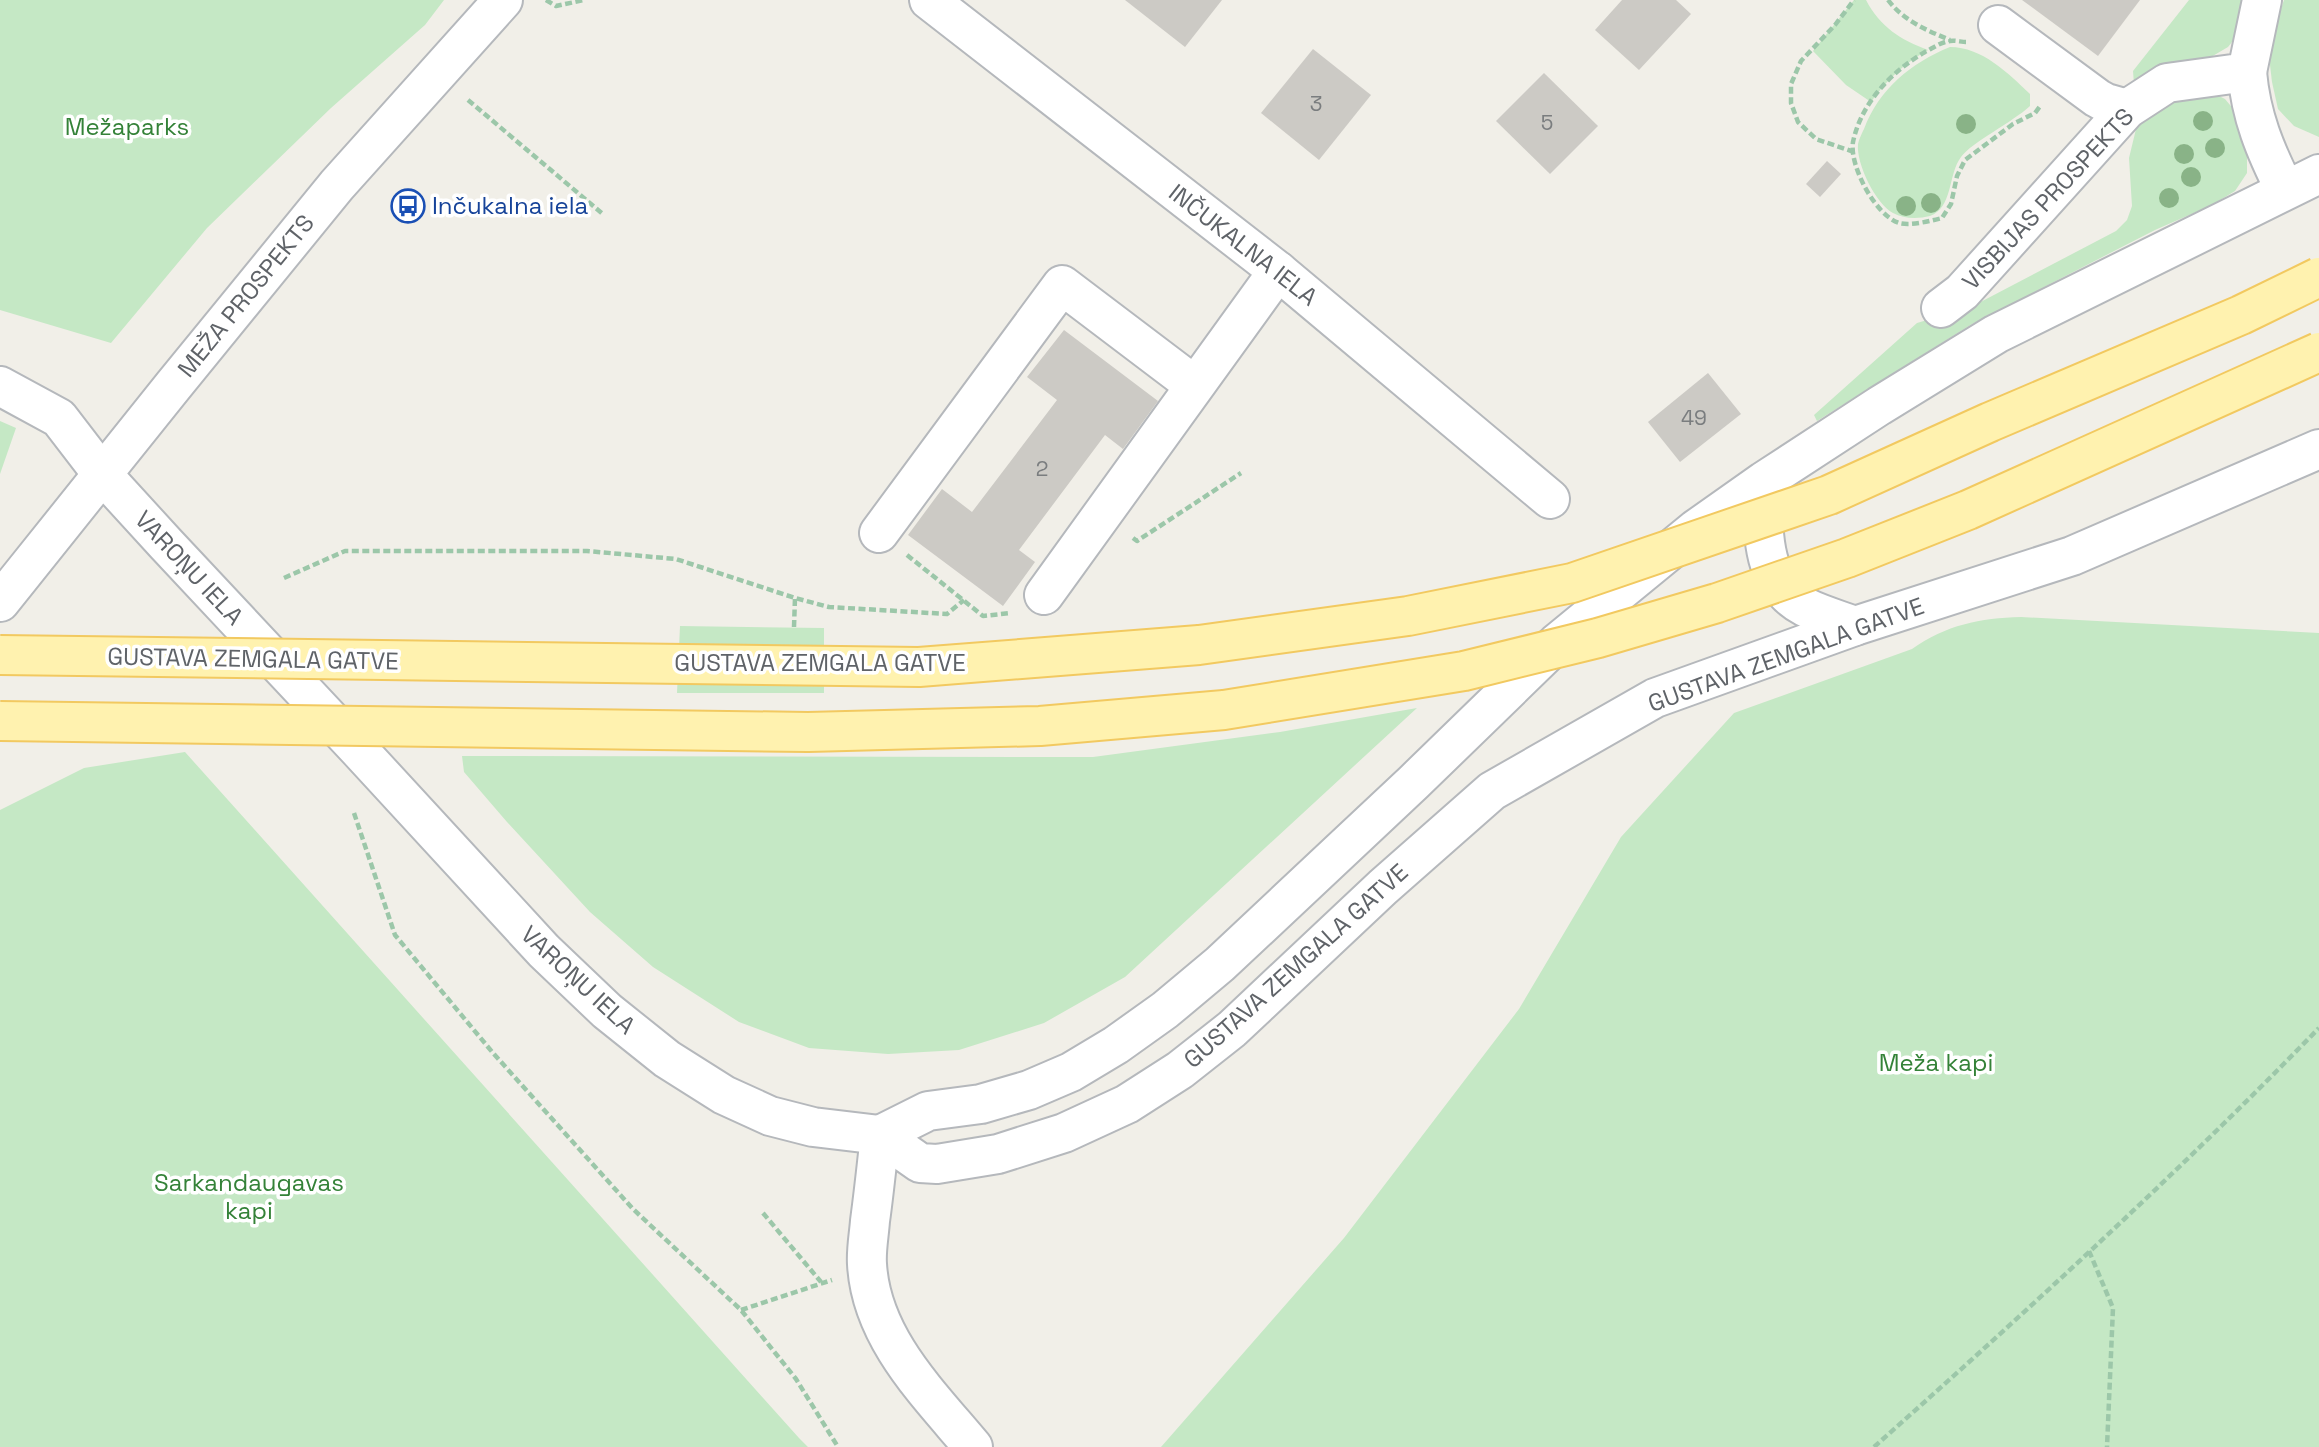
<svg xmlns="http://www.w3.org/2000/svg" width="2319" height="1447" font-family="'Space Grotesk',sans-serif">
<rect width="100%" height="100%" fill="#f1efe8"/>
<g fill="#c5e8c5">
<path d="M0,0H444L425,25L331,108L207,228L111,343L0,310Z"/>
<path d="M1854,0H1866C1880,27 1901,40 1928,50C1904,64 1887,79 1871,102L1846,85L1813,51Z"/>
<path d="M2189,0H2247L2239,33L2228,47L2211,57L2184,64L2134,84L2133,71Z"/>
<path d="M2284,0H2319V137L2294,126L2278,109L2272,82L2268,48Z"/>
<path d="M1950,47C1982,47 2008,73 2030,94V106C2013,122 1972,142 1961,157C1948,174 1953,208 1930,216C1918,219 1904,219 1893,213C1876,204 1856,164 1858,144C1859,139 1862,133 1864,129C1879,89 1911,63 1950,47Z"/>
<path d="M2213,93L2225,99L2240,117L2247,152V173L2235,191L2212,205L2155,230L1972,324L1817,421L1814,415L1917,323L1971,307L2116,231L2127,220L2132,206L2129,158L2136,129L2150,109L2173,96Z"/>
<path d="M0,421L16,428L0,474Z"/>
<path d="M2021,617L2319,633V1447H1161L1344,1238L1519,1009L1621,837L1734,713L1912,649C1946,625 1980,618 2021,617Z"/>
<path d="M680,626L824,628V693H677Z"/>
<path d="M1417,708L1125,977L1044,1023L959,1050L888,1054L809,1048L739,1022L653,967L590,912L507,822L464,772L462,756L1093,757L1280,732Z"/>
<path d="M185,752L799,1438L808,1447H0V810L84,768Z"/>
</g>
<g fill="#cccac5">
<path d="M1125,0H1222L1185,47Z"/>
<path d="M1622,0H1676L1691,14L1639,70L1595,30Z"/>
<path d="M2022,0H2140L2098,56Z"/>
<path d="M1313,49L1371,95L1319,160L1261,113Z"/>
<path d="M1544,73L1598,126L1550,174L1496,121Z"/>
<path d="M1827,161L1841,174L1820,197L1806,184Z"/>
<path d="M1064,330L1158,401L1123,449L1105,435L1019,550L1035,562L1003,606L908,535L942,489L972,512L1057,400L1027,377Z"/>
<path d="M1708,373L1741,414L1680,462L1648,422Z"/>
</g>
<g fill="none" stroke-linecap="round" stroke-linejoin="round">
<defs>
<g id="minor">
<path d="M929,0L1278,271L1550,499"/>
<path d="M1998,25L2097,98L2106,103L2127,109"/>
<path d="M2247,72C2251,117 2265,150 2285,190"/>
<path d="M1941,308L1962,292L2127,109L2167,83L2247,72L2262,0"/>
<path d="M0,386L59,418L102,474L166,544L358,749L544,951L607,1011L667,1059L724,1095L770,1116L813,1127L880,1135L920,1163L937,1164L998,1154L1064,1133L1127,1104L1180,1070L1232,1029L1383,887L1492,791L1655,698L1855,626L2072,556L2319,449"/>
<path d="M1763,487C1763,530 1760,584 1805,607C1821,615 1839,620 1855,626"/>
<path d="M879,533L1062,285L1194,385"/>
<path d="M1044,595L1278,271"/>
<path d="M0,602L173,386L337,185L503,0"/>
<path d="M880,1135L928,1111L981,1104L1029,1090L1071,1072L1116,1045L1165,1010L1220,964L1414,782L1557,643L1696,529L1764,481L1879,406L1996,334L2319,174"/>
<path d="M880,1135C877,1163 874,1192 870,1221C869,1235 866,1250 867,1264C871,1338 928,1393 973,1447"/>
</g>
</defs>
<use href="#minor" stroke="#b5b8bc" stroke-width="42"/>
<g stroke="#9cc7a9" stroke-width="4.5" stroke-dasharray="7 3.5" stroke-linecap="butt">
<path d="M546,0L556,6L584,0"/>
<path d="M1888,0C1904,21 1926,30 1950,40"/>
<path d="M1966,42C1961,42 1955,40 1950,41C1941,42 1933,48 1925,52C1892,71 1861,103 1853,142C1849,165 1875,215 1899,223C1911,226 1930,221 1942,218L1951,204L1957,176L1965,160L2013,124L2035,113L2041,105"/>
<path d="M468,100L604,215"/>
<path d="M1854,152L1816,139L1798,122L1791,103V84L1801,61L1835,25L1854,0"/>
<path d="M1133,538L1137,541L1241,473"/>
<path d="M907,555L983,616L1010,613"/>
<path d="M284,578L345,551H587L676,559L795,598L829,607L947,614L964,600"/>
<path d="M794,627L795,598"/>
<path d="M354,813L395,935L493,1053L633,1209L741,1310L796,1379L838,1447"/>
<path d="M763,1213L821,1282"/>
<path d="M2089,1251L2113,1308L2107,1447"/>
<path d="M741,1310L832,1280"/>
<path d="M1874,1447C2026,1312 2177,1174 2319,1028"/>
</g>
<use href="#minor" stroke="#fff" stroke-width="38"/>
<defs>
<g id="major-bridge">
<path d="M0,655L919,667L1199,645L1408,616L1572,583L1829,495L1990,422L2241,315L2319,277"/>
<path d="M0,721L808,732L1040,726L1224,710L1464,671L1598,638L1717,603L1847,558L1968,510L2319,352"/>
</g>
</defs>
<use href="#major-bridge" stroke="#f2c960" stroke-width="42" stroke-linecap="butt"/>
<use href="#major-bridge" stroke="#fff2af" stroke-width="38"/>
</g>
<g fill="#89b387">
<circle cx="2203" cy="121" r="10"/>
<circle cx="1966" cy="124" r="10"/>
<circle cx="2215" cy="148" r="10"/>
<circle cx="2184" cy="154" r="10"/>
<circle cx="2191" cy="177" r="10"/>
<circle cx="2169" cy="198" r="10"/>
<circle cx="1931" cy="203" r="10"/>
<circle cx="1906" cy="206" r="10"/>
</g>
<defs>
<symbol id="bus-ring" viewBox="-11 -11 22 22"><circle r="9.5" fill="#fff" stroke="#1a4fb4" stroke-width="1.5"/><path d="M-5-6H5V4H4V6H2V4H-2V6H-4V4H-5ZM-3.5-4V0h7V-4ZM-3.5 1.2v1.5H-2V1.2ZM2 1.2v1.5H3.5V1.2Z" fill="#1a4fb4"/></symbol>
</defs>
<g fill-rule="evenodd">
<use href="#bus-ring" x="389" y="187" width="38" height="38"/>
</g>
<g text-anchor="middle" stroke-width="7" stroke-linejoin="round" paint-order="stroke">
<g font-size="21" fill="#7a7d7f">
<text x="1316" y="111">3</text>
<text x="1547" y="130">5</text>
<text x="1694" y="425">49</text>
<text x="1042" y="476">2</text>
</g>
<g font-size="24" fill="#348238" stroke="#fff">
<text x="127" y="135">Mežaparks</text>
<text x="1936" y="1071">Meža kapi</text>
<text x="249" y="1191">Sarkandaugavas<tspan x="249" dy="28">kapi</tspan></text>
</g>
<g font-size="24" fill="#5f6368" stroke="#fff">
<text transform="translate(2048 199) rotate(-47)" y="8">VISBIJAS PROSPEKTS</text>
<text transform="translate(1243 245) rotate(38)" y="8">INČUKALNA IELA</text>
<text transform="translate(246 296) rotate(-51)" y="8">MEŽA PROSPEKTS</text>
<text transform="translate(189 568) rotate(47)" y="8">VAROŅU IELA</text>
<text transform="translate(1786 655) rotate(-20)" y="8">GUSTAVA ZEMGALA GATVE</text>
<text transform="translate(253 659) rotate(1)" y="8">GUSTAVA ZEMGALA GATVE</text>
<text x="820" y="671">GUSTAVA ZEMGALA GATVE</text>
<text transform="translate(1296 966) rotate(-42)" y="8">GUSTAVA ZEMGALA GATVE</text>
<text transform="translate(578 980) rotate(43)" y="8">VAROŅU IELA</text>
</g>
<g font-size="24" fill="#164399" stroke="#fff" text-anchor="start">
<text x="432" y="214">Inčukalna iela</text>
</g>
</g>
</svg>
